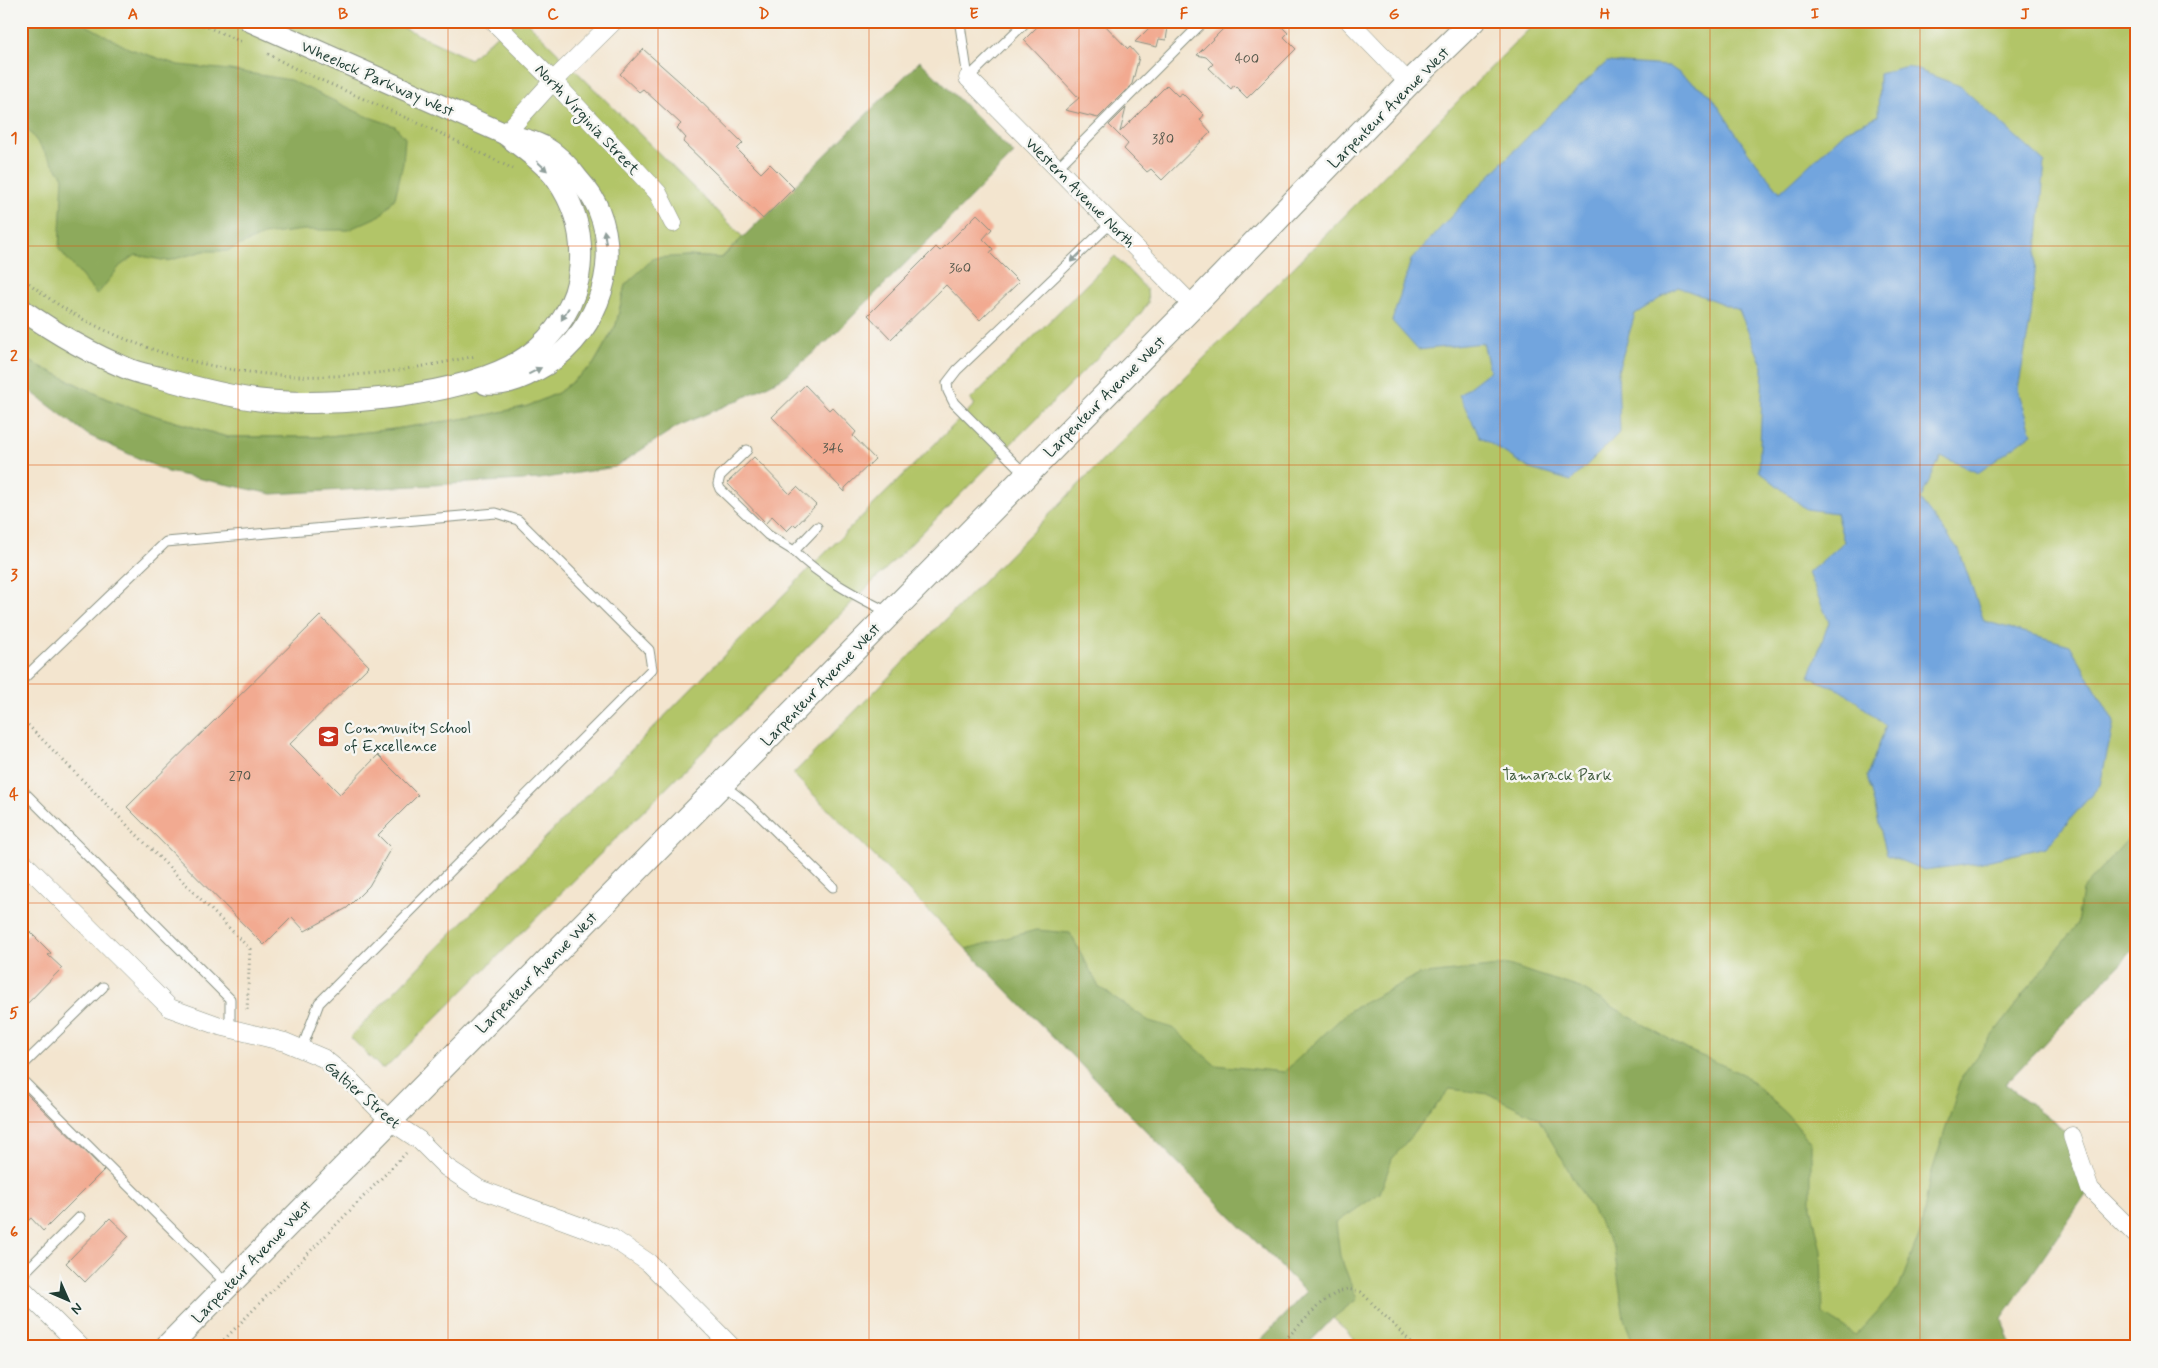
<svg xmlns="http://www.w3.org/2000/svg" width="2158" height="1368" font-family="Mynerve,sans-serif">
<rect width="100%" height="100%" fill="#f6f6f2"/>
<filter id="ink" filterUnits="userSpaceOnUse"><feTurbulence type="fractalNoise" baseFrequency=".02" numOctaves="2"/><feDisplacementMap in="SourceGraphic" scale="10" xChannelSelector="R" yChannelSelector="G"/><feConvolveMatrix kernelMatrix="1 2 1 2 8 2 1 2 1" color-interpolation-filters="sRGB"/></filter>
<filter id="wash" filterUnits="userSpaceOnUse"><feTurbulence type="fractalNoise" baseFrequency=".0096" numOctaves="4" result="noise"/><feDisplacementMap in="SourceGraphic" scale="20" xChannelSelector="R" yChannelSelector="G"/><feGaussianBlur stdDeviation="1.12" result="paint"/><feColorMatrix in="noise" values="0 0 0 0 0 0 0 0 0 0 0 0 0 0 0 0 0 1.4 0 .05"/><feComposite in="paint" operator="in"/></filter>
<g filter="url(#wash)">
<rect width="100%" height="100%" fill="#f3e5cf"/>
<g fill="#b2c568" stroke="#68814e">
<path d="M21,21H389L470,59L512,21H526L743,237L721,258L687,256L654,259L625,285L616,325L593,365L558,393L528,406L487,415L395,429L320,437H227L159,417L107,399L21,357Z"/>
<path d="M1537,21H2137V946L2005,1084L2072,1136L1936,1347H1362L1333,1318L1305,1347H1254L1306,1292L793,774Z"/>
<path d="M1115,256L1147,290L1148,303L1138,317L391,1063L384,1068L380,1067L350,1037L802,576L975,404L970,400Z"/>
</g>
<g fill="#8daa5c" stroke="#567448">
<path d="M21,21H79L128,48L178,65L230,70L290,80L366,116L395,126L405,138L403,163L395,198L381,215L348,230H304L263,235L227,251H204L167,261L136,255L120,266L97,295L59,249L63,177L21,120Z"/>
<path d="M920,61L1014,154L830,339L784,377L741,399L678,426L615,467L540,479L272,494L168,472L88,435L21,384V357L107,399L159,417L227,437H320L395,429L487,415L528,406L558,393L593,365L616,325L625,285L654,258L687,256L722,258Z"/>
<path d="M2137,829V946L2005,1084L2072,1136L2090,1189L2002,1318L2012,1347H1635L1624,1319L1614,1248L1538,1118L1489,1094L1450,1089L1392,1159L1380,1193L1336,1223L1340,1256L1357,1299L1333,1318L1305,1347H1254L1306,1292L966,949L1036,930L1070,933L1099,987L1149,1021L1173,1028L1215,1065L1284,1072L1350,1010L1418,975L1508,965L1580,988L1688,1050L1743,1074L1787,1114L1811,1143V1206L1821,1251L1823,1314L1856,1335L1899,1288L1921,1230L1929,1181L1963,1074L2077,924L2082,890Z"/>
</g>
<path fill="#72a5de" stroke="#487189" d="M1607,62L1669,66L1711,95L1748,152L1780,192L1848,129L1878,116L1879,74L1907,66L1960,86L2045,163L2031,316L2018,390L2032,434L1978,473L1941,456L1920,500L1959,550L1984,621L2070,645L2114,722L2100,785L2046,847L1978,863L1924,870L1887,855L1867,776L1886,726L1846,693L1809,677L1829,622L1808,573L1844,542L1836,513L1806,509L1759,471L1763,367L1739,310L1678,287L1635,314L1618,371L1620,432L1571,481L1530,469L1480,437L1459,395L1490,371L1483,343L1418,350L1392,321L1411,260L1468,198L1550,114Z"/>
<g id="blocks">
<g fill="#f2aa91">
<path d="M1043,21H1101L1128,49L1130,47L1139,57L1132,84L1098,118L1065,110L1079,98L1024,40Z"/>
<path d="M1156,21H1169L1166,40L1159,39L1157,47L1135,42Z"/>
<path d="M1231,21H1276L1288,33L1284,37L1296,49L1247,98L1234,85L1231,89L1209,68L1213,64L1206,57L1197,55Z"/>
<path d="M643,49L689,90L743,143L737,149L761,173L770,164L794,188L763,219L683,142L686,138L677,128L681,124L643,89L639,92L620,74Z"/>
<path d="M1167,85L1178,96L1182,93L1204,115L1200,120L1211,132L1162,180L1151,169L1147,172L1124,149L1128,144L1109,125L1126,108L1120,132Z"/>
<path d="M977,214L992,229L983,239L993,249L990,253L1019,282L980,320L946,285L891,339L868,315L936,247L940,251Z"/>
<path d="M805,385L829,410L832,407L856,432L853,436L875,459L845,488V492L772,417Z"/>
<path d="M754,457L790,494L797,487L816,505L796,526L794,524L787,531L772,516L766,523L727,483Z"/>
<path d="M320,616L369,666L290,744L340,794L378,755L418,795L378,835L391,848L369,886L347,908L305,931L292,917L264,945L127,807Z"/>
<path d="M30,932L51,953L48,955L62,968L21,1010V941Z"/>
<path d="M21,1088L104,1170L43,1231L31,1218L21,1227Z"/>
<path d="M110,1218L129,1236L85,1282L66,1263Z"/>
</g>
</g>
</g>
<g filter="url(#ink)">
<use href="#blocks" fill-opacity="0" stroke="#899182" stroke-width="1"/>
<g fill="none" stroke-linecap="round" stroke-linejoin="round">
<defs>
<g id="service">
<path d="M955,21L960,25L968,78"/>
<path d="M968,78L1027,21"/>
<path d="M1057,168L1204,21"/>
<path d="M747,450L720,476L718,484L720,489L768,535L794,551L817,527"/>
<path d="M1026,475L954,403L948,391L947,383L957,370L1111,223"/>
<path d="M794,551C822,578 854,595 888,612"/>
<path d="M21,681L166,542L496,513L518,520L649,650L652,669L319,1003L302,1048"/>
<path d="M722,784L748,804L833,887"/>
<path d="M21,789L230,999V1028"/>
<path d="M21,1067L103,987"/>
<path d="M21,1079L228,1285"/>
<path d="M21,1276L80,1217"/>
</g>
<g id="minor">
<path d="M493,21L553,81L658,193L673,223"/>
<path d="M1349,21L1409,83"/>
<path d="M968,78L1193,306"/>
<path d="M505,134L553,81L614,21"/>
<path d="M21,860L170,1008L220,1026L285,1042L323,1058L348,1078L389,1120L419,1140L446,1167L479,1189L612,1238L649,1263L732,1347"/>
<path d="M2072,1136L2090,1189L2137,1236"/>
<path d="M21,1287L81,1347"/>
</g>
<g id="tertiary">
<path d="M250,21L505,134C517,138 531,140 542,146C556,153 569,167 578,179C586,188 595,200 599,211C623,270 592,342 537,370C523,378 503,386 486,384"/>
<path d="M21,309C54,332 89,353 126,368C137,373 150,375 161,378C193,387 226,396 259,400C328,408 469,397 526,357C556,336 577,303 580,267C583,236 575,206 557,180C544,162 522,148 505,134"/>
</g>
<path id="secondary" d="M167,1347L1193,306L1409,83L1473,21"/>
</defs>
<use href="#service" stroke="#899182" stroke-width="11"/>
<use href="#minor" stroke="#899182" stroke-width="19"/>
<use href="#tertiary" stroke="#899182" stroke-width="23"/>
<use href="#secondary" stroke="#899182" stroke-width="26"/>
<g stroke="#899182" stroke-width="3" stroke-dasharray="1 4" stroke-linecap="butt">
<path d="M194,21L244,43"/>
<path d="M268,54L294,68L438,132L513,169"/>
<path d="M21,277C39,291 57,305 77,316C154,358 242,379 330,376C379,375 428,366 476,356"/>
<path d="M21,718L250,949L247,1011"/>
<path d="M217,1347L406,1153"/>
<path d="M1278,1347L1320,1304L1336,1293L1347,1289L1361,1292L1416,1347"/>
</g>
<use href="#service" stroke="#fff" stroke-width="9"/>
<use href="#minor" stroke="#fff" stroke-width="18"/>
<use href="#tertiary" stroke="#fff" stroke-width="21"/>
<use href="#secondary" stroke="#fff" stroke-width="24"/>
</g>
<defs><path id="oneway-solid" d="M-6-.8H1V-3.2L6.5 0L1 3.2V.8H-6Z" transform="scale(1.25)"/></defs>
<g fill="#8f9e9a">
<use href="#oneway-solid" transform="translate(542 166) rotate(43)"/>
<use href="#oneway-solid" transform="translate(605 237) rotate(-98)"/>
<use href="#oneway-solid" transform="translate(1076 257) rotate(136)"/>
<use href="#oneway-solid" transform="translate(565 314) rotate(121)"/>
<use href="#oneway-solid" transform="translate(535 371) rotate(-27)"/>
</g>
</g>
<path fill="none" stroke="#de580e" stroke-width="1" stroke-opacity="0.55" d="M238,21V1347M448,21V1347M658,21V1347M869,21V1347M1079,21V1347M1289,21V1347M1500,21V1347M1710,21V1347M1920,21V1347M21,246H2137M21,465H2137M21,684H2137M21,903H2137M21,1122H2137"/>
<defs>
<symbol id="school-square" viewBox="-11 -11 22 22"><rect x="-9" y="-9" width="18" height="18" rx="4" fill="#c8321e" stroke="#f6f6f2"/><path d="M0-5L7-2L0 1L-7-2ZM-4 1L0 2.5L4 1V4Q0 6-4 4Z" fill="#fff"/></symbol>
</defs>
<g fill-rule="evenodd">
<use href="#school-square" x="316" y="724" width="25" height="25"/>
</g>
<g text-anchor="middle" stroke-width="5" stroke-linejoin="round" paint-order="stroke">
<g font-size="14" fill="#54584b">
<text x="1247" y="63">400</text>
<text x="1163" y="143">380</text>
<text x="960" y="272">360</text>
<text x="833" y="452">346</text>
<text x="240" y="780">270</text>
</g>
<g font-size="16" fill="#1f3d34" stroke="#f6f6f2">
<text transform="translate(378 78) rotate(24)" y="6">Wheelock Parkway West</text>
<text transform="translate(1388 107) rotate(-45)" y="6">Larpenteur Avenue West</text>
<text transform="translate(588 119) rotate(47)" y="6">North Virginia Street</text>
<text transform="translate(1081 192) rotate(45)" y="6">Western Avenue North</text>
<text transform="translate(1104 396) rotate(-45)" y="6">Larpenteur Avenue West</text>
<text transform="translate(820 684) rotate(-46)" y="6">Larpenteur Avenue West</text>
<text transform="translate(536 972) rotate(-45)" y="6">Larpenteur Avenue West</text>
<text transform="translate(363 1094) rotate(41)" y="6">Galtier Street</text>
<text transform="translate(251 1261) rotate(-46)" y="6">Larpenteur Avenue West</text>
</g>
<g font-size="16" fill="#1f3d34" stroke="#f6f6f2" text-anchor="start">
<text x="344" y="733">Community School<tspan x="344" dy="18">of Excellence</tspan></text>
</g>
<g font-size="16" fill="#445f41" stroke="#f6f6f2">
<text x="1557" y="780">Tamarack Park</text>
</g>
</g>
<rect width="2158" height="1368" fill="none" stroke="#f6f6f2" stroke-width="55"/>
<g transform="translate(68 1300) rotate(135)" stroke="#f6f6f2" stroke-width="4" paint-order="stroke">
<path d="M0-4L9 19L0 12L-9 19Z" fill="#1f3d34"/>
<text y="-8" font-size="14" font-weight="bold" text-anchor="middle" fill="#1f3d34">N</text>
</g>
<rect x="28" y="28" width="2102" height="1312" fill="none" stroke="#de580e" stroke-width="2"/>
<g font-size="16" text-anchor="middle" font-weight="bold" fill="#de580e">
<text x="133" y="19">A</text>
<text x="343" y="19">B</text>
<text x="553" y="19">C</text>
<text x="764" y="19">D</text>
<text x="974" y="19">E</text>
<text x="1184" y="19">F</text>
<text x="1394" y="19">G</text>
<text x="1605" y="19">H</text>
<text x="1815" y="19">I</text>
<text x="2025" y="19">J</text>
<text x="14" y="143">1</text>
<text x="14" y="361">2</text>
<text x="14" y="580">3</text>
<text x="14" y="799">4</text>
<text x="14" y="1018">5</text>
<text x="14" y="1237">6</text>
</g>
</svg>
